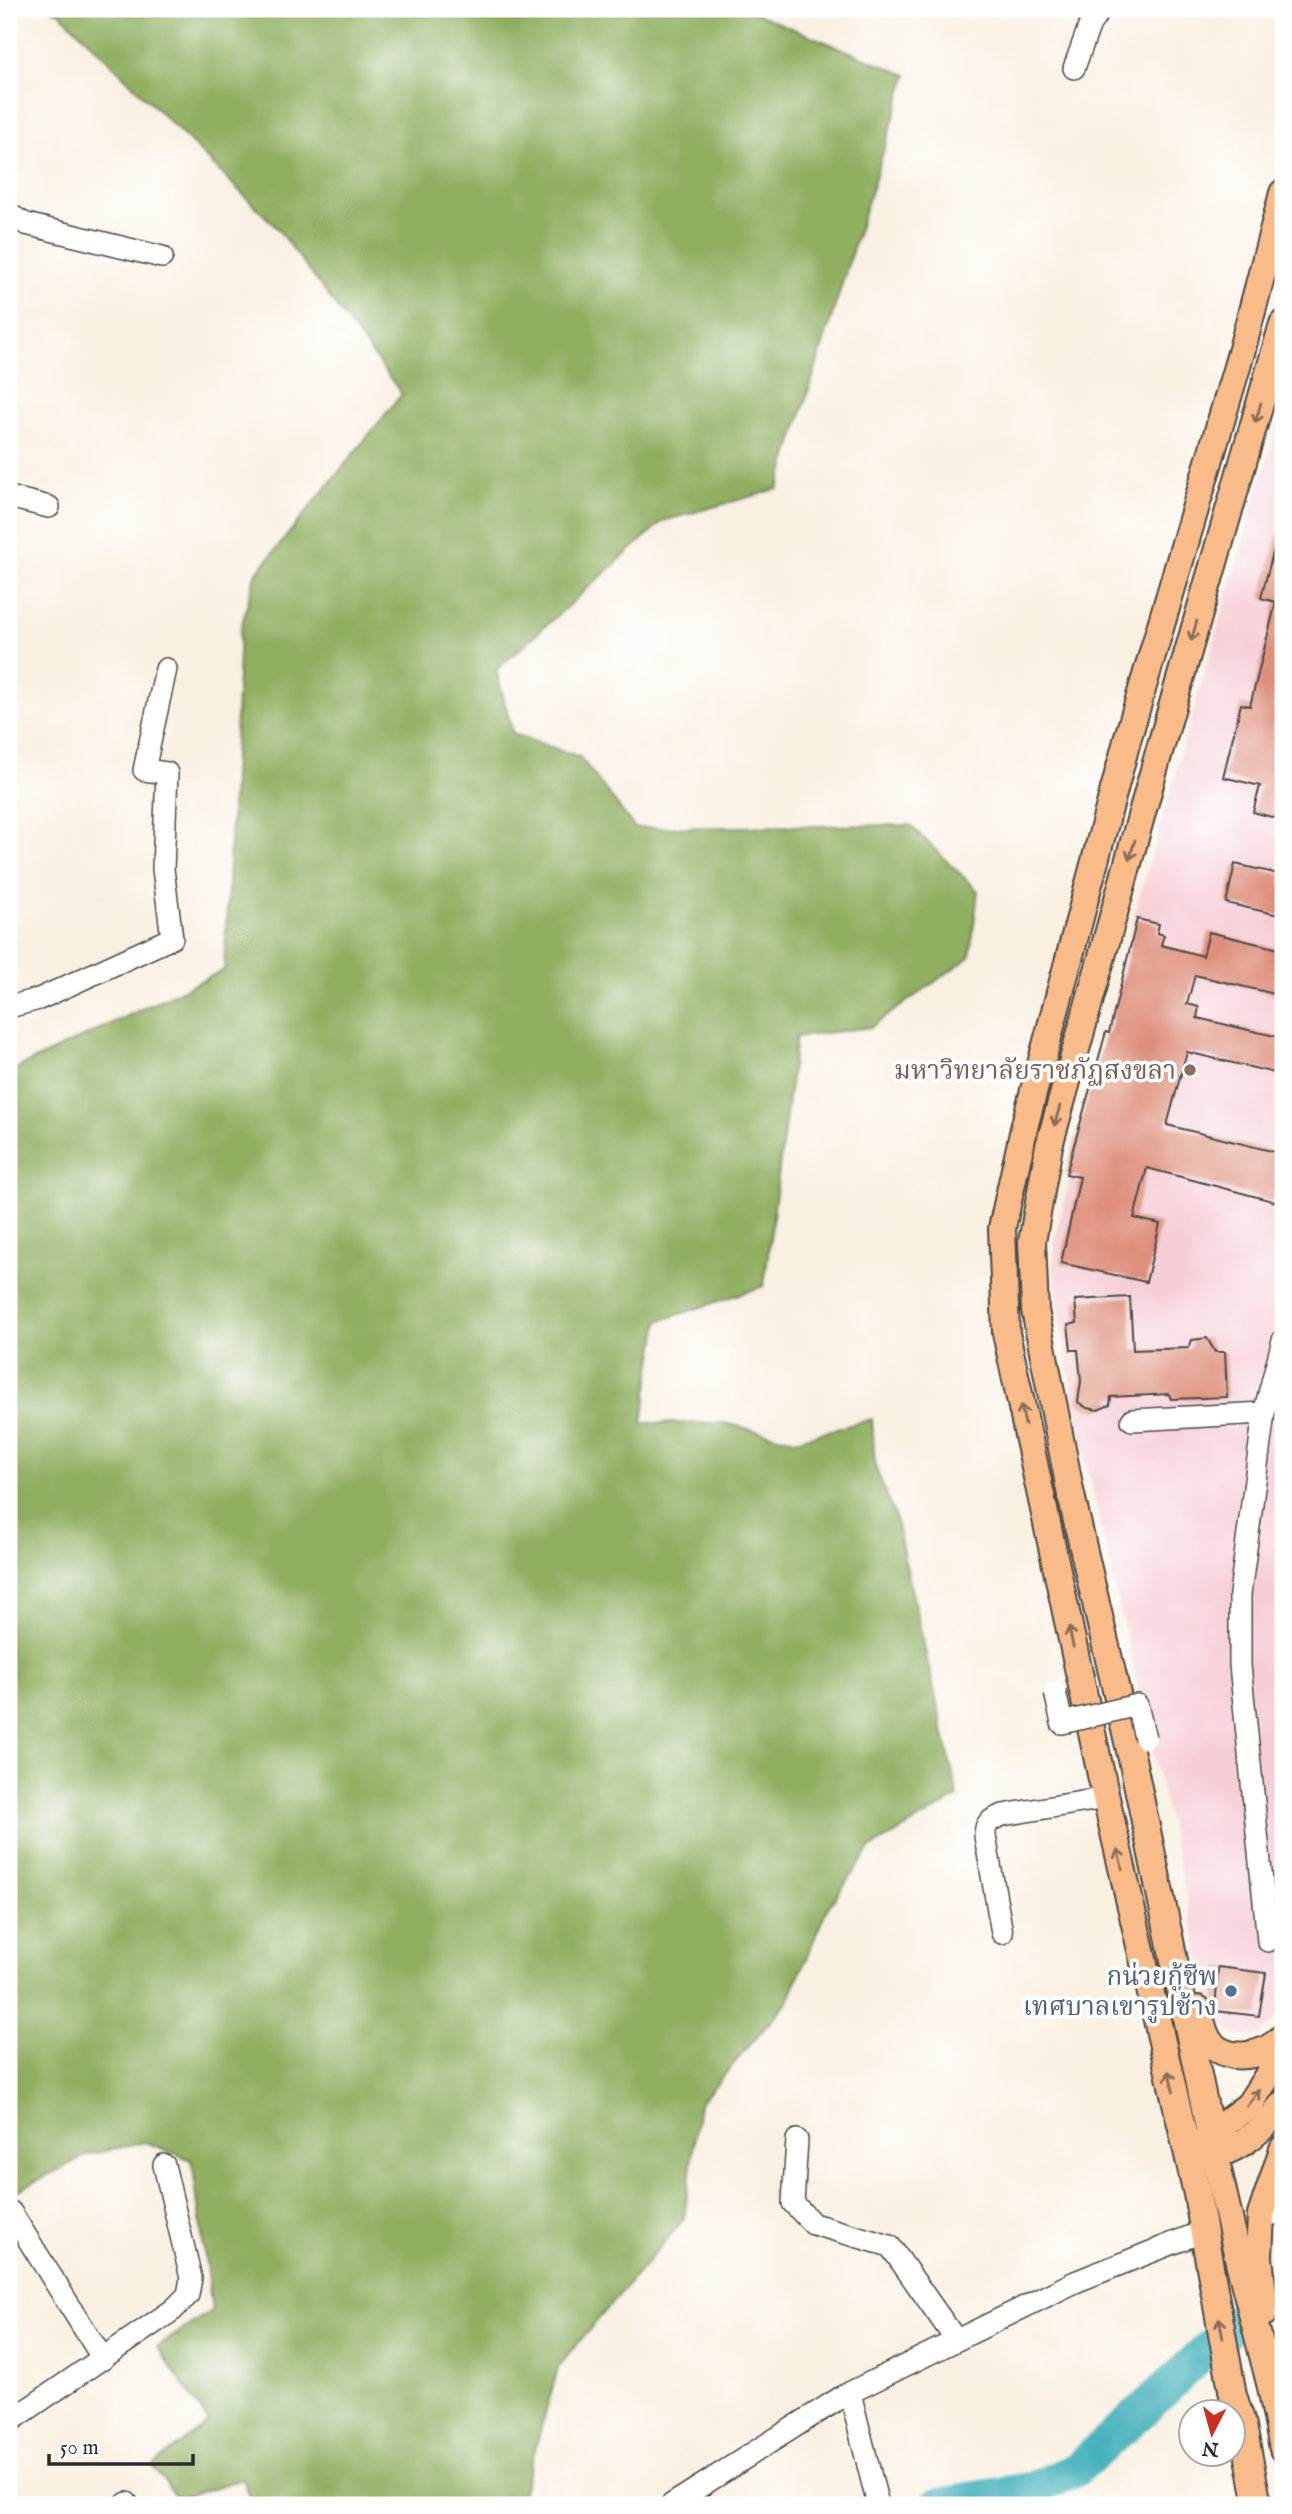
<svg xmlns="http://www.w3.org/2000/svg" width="1292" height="2514" font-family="'IM FELL English','Noto Serif Thai',serif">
<rect width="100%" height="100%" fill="#fff"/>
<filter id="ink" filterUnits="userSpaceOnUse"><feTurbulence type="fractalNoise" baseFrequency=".0143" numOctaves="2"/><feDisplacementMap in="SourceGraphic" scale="14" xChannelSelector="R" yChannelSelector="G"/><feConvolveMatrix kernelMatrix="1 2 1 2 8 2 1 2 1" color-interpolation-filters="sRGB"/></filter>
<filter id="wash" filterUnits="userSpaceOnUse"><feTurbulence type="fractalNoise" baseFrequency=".00686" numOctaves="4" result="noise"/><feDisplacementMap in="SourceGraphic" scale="28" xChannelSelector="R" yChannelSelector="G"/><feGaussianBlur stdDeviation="1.57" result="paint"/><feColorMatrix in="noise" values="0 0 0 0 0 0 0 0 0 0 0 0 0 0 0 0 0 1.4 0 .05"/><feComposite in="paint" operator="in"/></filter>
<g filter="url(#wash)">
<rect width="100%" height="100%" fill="#f9f0e2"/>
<path fill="#f6cfd6" d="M1283,404V2013L1259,2035H1237L1217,2027L1199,1952L1076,1419L1053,1266L1056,1235L1137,905Z"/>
<path fill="#90ae61" stroke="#5e6c46" stroke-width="2" d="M51,9H745L907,75L778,489L663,521L496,670L513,734L580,757L635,828L910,825L978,891L970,957L871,1027L796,1037L764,1286L659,1321L642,1423H724L795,1440L872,1419L875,1466L895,1517L958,1797L871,1848L827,1909L788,2001L699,2104L684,2219L559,2365L519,2505H253L243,2479L178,2498L152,2466L209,2422L157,2347L212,2310L192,2160L145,2142L87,2155L9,2195V1072L224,970L240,632L255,575L402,394L277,228L60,13Z"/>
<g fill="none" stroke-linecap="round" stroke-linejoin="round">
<path stroke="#3dadb8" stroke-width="35" d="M937,2505L1033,2489L1075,2470L1130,2422L1261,2299L1283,2281"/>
</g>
<g id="blocks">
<g fill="#de8e7a">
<path d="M1278,533H1283V820L1253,812L1260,786L1223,777L1241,704L1250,706L1276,602L1261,598Z"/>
<path d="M1235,864L1283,875V916L1226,903Z"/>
<path d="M1137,919L1159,924L1157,933L1164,935L1161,945L1203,956L1209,932L1283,950V996L1195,975L1187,1004L1199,1007L1197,1018L1283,1038V1075L1187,1052L1167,1125L1283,1154V1191L1280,1203L1147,1168L1134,1218L1160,1224L1146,1282L1061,1263L1080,1177L1066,1174L1106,1032L1109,1033Z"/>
<path d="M1130,1297L1133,1350L1189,1348L1192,1340L1207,1338L1215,1352H1225L1227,1397L1171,1399L1169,1394L1111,1397L1110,1405L1098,1410L1087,1408L1078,1402L1081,1381L1078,1350H1071L1068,1325L1077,1323L1075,1300Z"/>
<path d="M1218,1967L1266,1973L1259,2016L1215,2011Z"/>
</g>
</g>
</g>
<g filter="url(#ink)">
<use href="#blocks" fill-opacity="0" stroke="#4a4946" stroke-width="2"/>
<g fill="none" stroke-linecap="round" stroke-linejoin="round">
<defs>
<g id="minor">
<path d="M1074,68L1090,24L1101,9"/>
<path d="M9,214L26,224L162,257"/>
<path d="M9,497L49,507"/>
<path d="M9,1007L39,999L172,938L163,869L167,773L144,770L166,669"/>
<path d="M1132,1420L1264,1413"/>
<path d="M1002,1933L985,1836C985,1822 990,1820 1003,1815L1106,1798"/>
<path d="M1268,1941L1240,1665V1594L1264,1413L1283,1340"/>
<path d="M797,2140L793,2203L813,2224L890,2246L956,2340"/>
<path d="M11,2212L103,2359"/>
<path d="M1261,2215L1283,2213"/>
<path d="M850,2393L878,2505"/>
<path d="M9,2422L173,2310L188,2295L191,2278L164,2165"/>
<path d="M125,2505L127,2503"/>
<path d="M671,2505L843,2396L1075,2282L1204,2231"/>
</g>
<g id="major">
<path d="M1283,324L1159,752L1049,1146L1032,1242L1035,1310L1071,1495L1132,1759L1215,2156L1239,2262L1271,2387L1283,2449"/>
<path d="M1198,2009C1201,2019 1203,2032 1209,2041C1228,2065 1265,2056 1283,2037"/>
<path d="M1203,2144L1211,2134L1249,2105L1283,2052"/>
<path d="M1199,2156C1233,2157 1263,2130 1283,2104"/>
<path d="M1265,2312L1259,2257L1261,2215L1283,2149"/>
<path d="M1258,2505L1243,2426L1233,2395L1197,2194L1106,1798L1006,1333L1002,1228L1025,1124L1128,737L1241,353L1283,193"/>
</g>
</defs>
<use href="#minor" stroke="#4a4946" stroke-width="24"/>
<use href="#major" stroke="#4a4946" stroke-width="30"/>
<use href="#minor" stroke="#fff" stroke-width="21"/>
<use href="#major" stroke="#fabb8b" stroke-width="26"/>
<defs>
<path id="minor-bridge" d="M1055,1692L1062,1723L1137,1705L1145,1738"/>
</defs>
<use href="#minor-bridge" stroke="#4a4946" stroke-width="24" stroke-linecap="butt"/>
<use href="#minor-bridge" stroke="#fff" stroke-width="21"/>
</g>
<defs><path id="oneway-shaft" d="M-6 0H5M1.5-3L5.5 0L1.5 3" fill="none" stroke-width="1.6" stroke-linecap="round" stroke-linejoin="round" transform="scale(1.75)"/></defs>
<g stroke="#886c56">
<use href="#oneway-shaft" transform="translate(1258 413) rotate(106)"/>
<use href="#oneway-shaft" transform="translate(1194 631) rotate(106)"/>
<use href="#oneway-shaft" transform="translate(1132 850) rotate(106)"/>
<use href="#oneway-shaft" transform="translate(1057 1116) rotate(106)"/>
<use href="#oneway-shaft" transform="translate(1023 1415) rotate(-102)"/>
<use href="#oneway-shaft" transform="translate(1071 1637) rotate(-102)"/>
<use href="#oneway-shaft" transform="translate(1120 1859) rotate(-104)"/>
<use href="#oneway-shaft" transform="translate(1171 2081) rotate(-103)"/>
<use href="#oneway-shaft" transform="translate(1253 2098) rotate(-51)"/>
<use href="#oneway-shaft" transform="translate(1221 2328) rotate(-100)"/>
</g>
</g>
<circle fill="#8d6e63" stroke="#fff" stroke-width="2.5" cx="1190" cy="1070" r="7"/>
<circle fill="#5c6f8a" stroke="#fff" stroke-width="2.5" cx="1231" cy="1991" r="7"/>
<g text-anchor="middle" stroke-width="7" stroke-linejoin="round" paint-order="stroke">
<g font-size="26" fill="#785e54" stroke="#fff" text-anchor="end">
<text x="1176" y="1079">มหาวิทยาลัยราชภัฏสงขลา</text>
</g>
<g font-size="26" fill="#4e5e75" stroke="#fff" text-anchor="end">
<text x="1217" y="1985">กน่วยกู้ชีพ<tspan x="1217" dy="30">เทศบาลเขารูปช้าง</tspan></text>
</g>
</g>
<rect width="1292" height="2514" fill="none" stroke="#fff" stroke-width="35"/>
<g transform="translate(1212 2433) rotate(186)"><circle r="33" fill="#ffffff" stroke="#aaaaaa" stroke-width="2"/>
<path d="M0-5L12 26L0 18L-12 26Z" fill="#c8321e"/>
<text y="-10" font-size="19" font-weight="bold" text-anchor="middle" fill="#2b2b2b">N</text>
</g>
<path d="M49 2454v10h144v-10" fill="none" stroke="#2b2b2b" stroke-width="3.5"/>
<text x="60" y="2454" font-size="21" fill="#2b2b2b" stroke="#ffffff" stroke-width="5" paint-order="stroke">50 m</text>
</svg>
